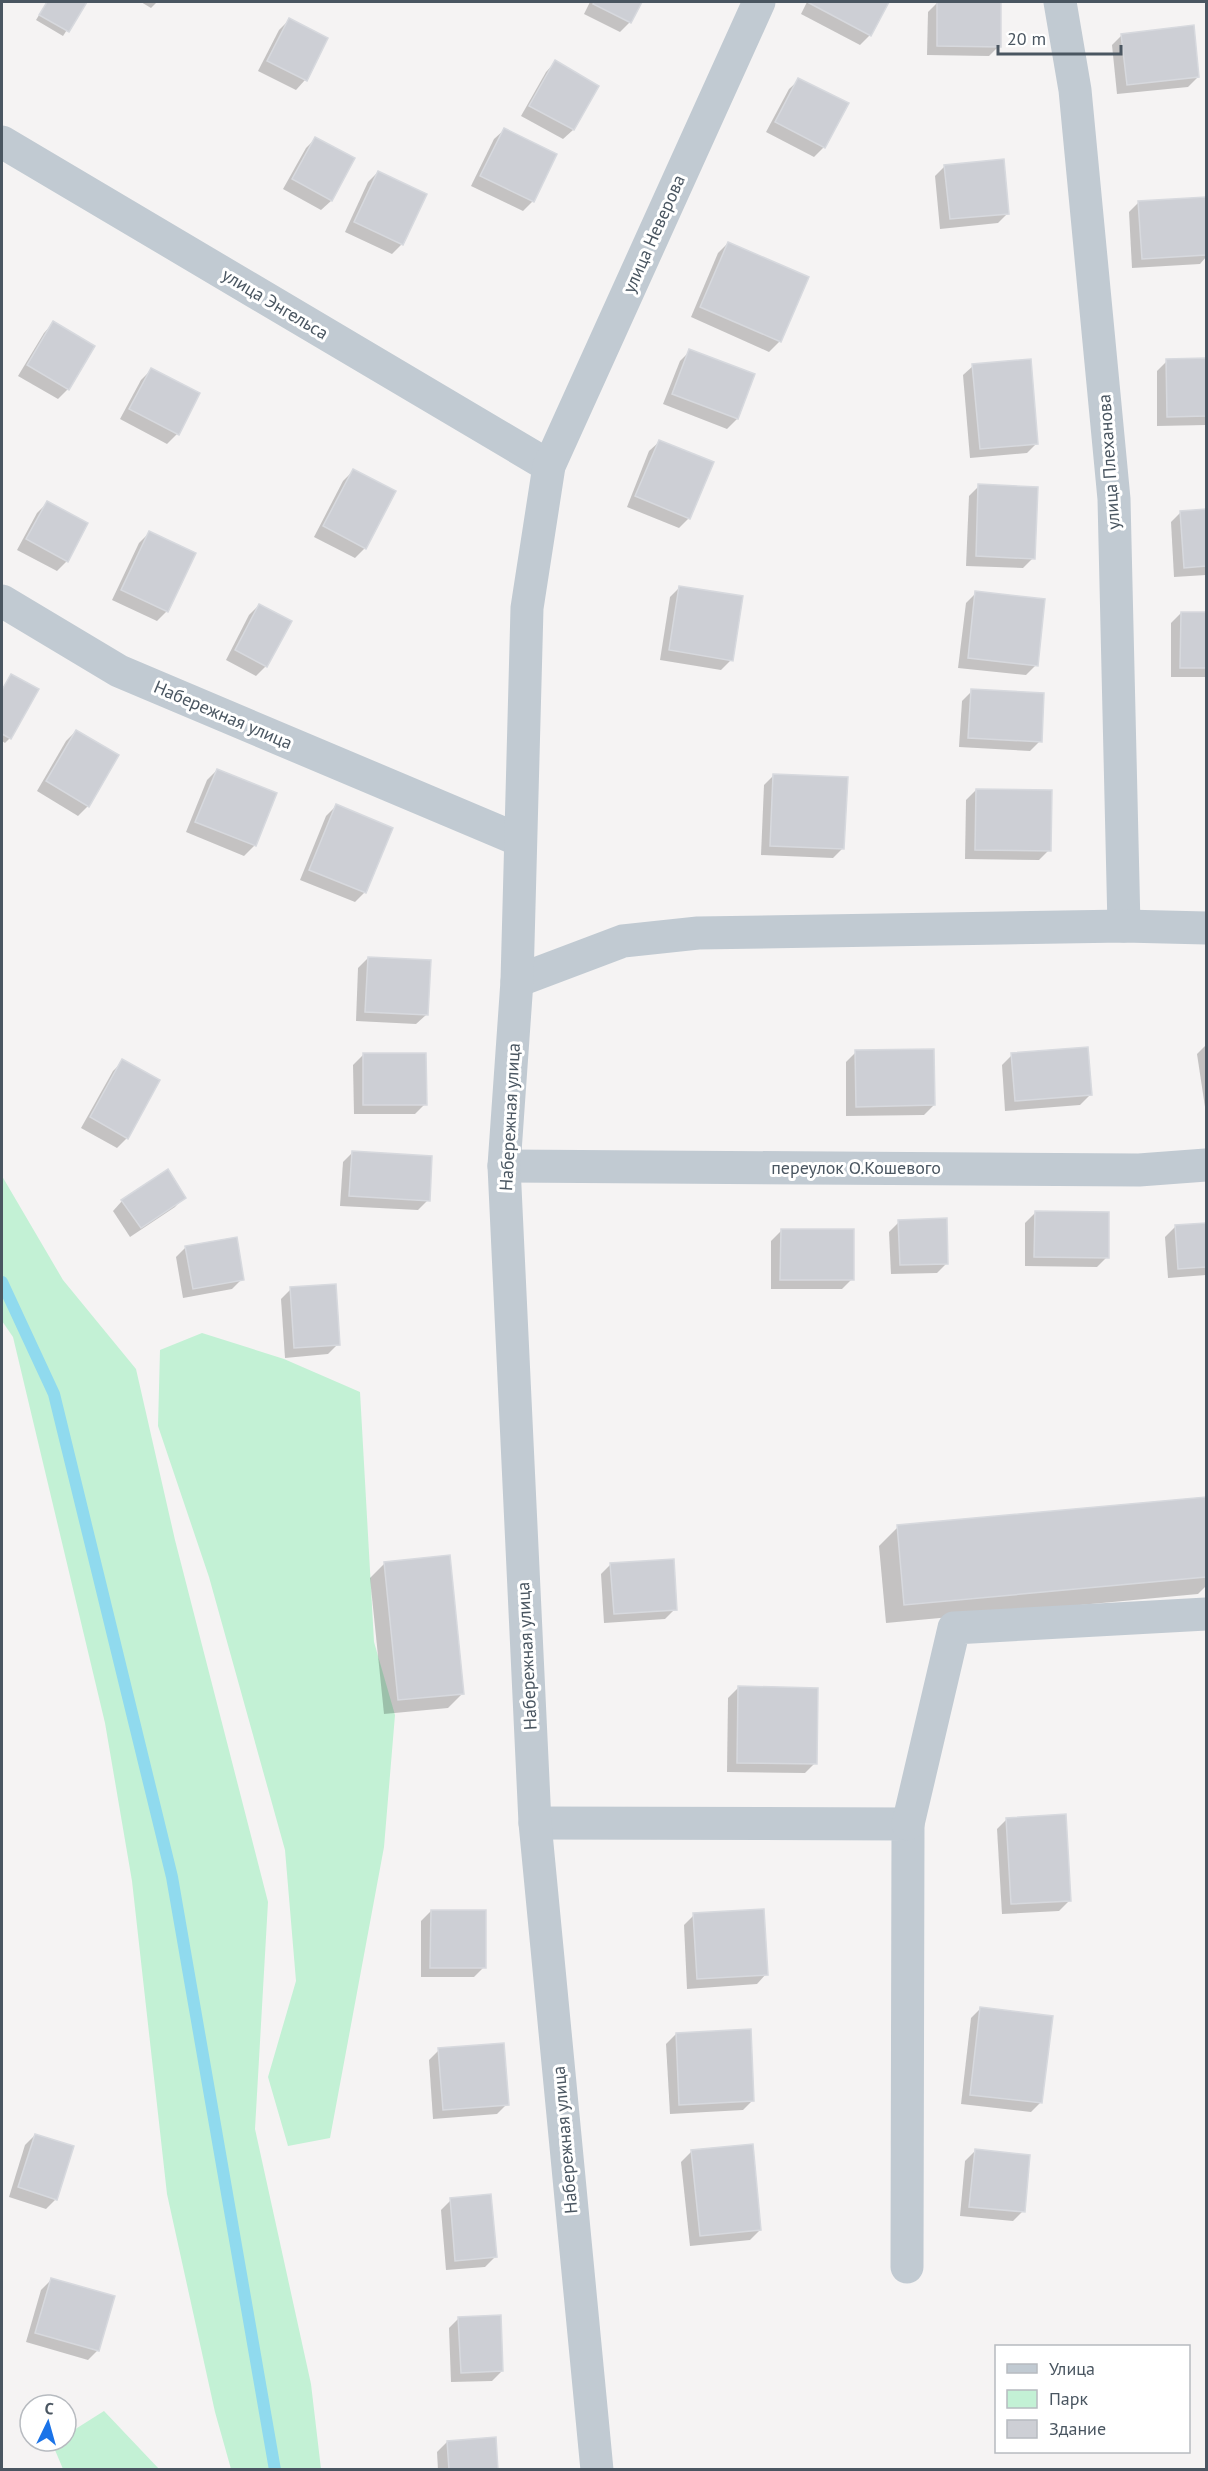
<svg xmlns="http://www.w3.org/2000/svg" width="1208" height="2471" font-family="'PT Sans',sans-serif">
<rect width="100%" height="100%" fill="#f5f3f3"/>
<g fill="#c3f1d5">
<path d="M2,1176L63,1280L136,1369L175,1540L268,1902L255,2129L311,2384L321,2469H231L215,2412L167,2194L132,1881L105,1723L13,1337L2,1321Z"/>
<path d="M202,1333L284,1359L360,1392L374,1642L395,1715L384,1847L330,2138L288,2146L268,2077L296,1981L285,1850L209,1577L158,1426L160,1350Z"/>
<path d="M104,2411L159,2469H63L52,2443L66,2441V2435Z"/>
</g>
<g fill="#0003">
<path d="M47,2H85L63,36L36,20Z"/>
<path d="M141,2H157L151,8Z"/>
<path d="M590,2H640L630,22L620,32L584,14Z"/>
<path d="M807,2H887L870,35L860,45L801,14Z"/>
<path d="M938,2H999V46L989,56L927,55L928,12Z"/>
<path d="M289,20L326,39L305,80L296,90L258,71L279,30Z"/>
<path d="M1122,35L1198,77L1188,87L1117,94L1112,45Z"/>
<path d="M555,62L597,86L573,130L563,139L521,116L546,72Z"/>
<path d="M799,80L824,147L814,157L766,132L789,89Z"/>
<path d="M504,130L533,201L523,211L471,186L494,139Z"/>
<path d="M316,138L353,159L331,201L321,210L283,189L306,148Z"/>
<path d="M945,166L1008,213L998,223L940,229L935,176Z"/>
<path d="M378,172L425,195L402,244L392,254L345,232L368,182Z"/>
<path d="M1206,198V257L1200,264L1132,268L1129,212L1139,202Z"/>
<path d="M728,243L807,277L779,342L769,352L691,317L718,253Z"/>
<path d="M53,323L93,347L68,389L58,399L18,376L44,333Z"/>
<path d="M690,351L753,375L737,419L727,429L663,404L680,361Z"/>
<path d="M1206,360V425L1157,426V371L1167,361Z"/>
<path d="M973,366L1037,443L1027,453L970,458L963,375Z"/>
<path d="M151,370L177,434L167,444L120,419L141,380Z"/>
<path d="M659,442L689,518L679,528L627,507L649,451Z"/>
<path d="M353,471L365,548L355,558L314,537L343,481Z"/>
<path d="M979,486L1033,558L1023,568L966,566L969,496Z"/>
<path d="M47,503L67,561L57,571L17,550L37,513Z"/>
<path d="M1206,510V575L1174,577L1171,522L1181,512Z"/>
<path d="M149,533L167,611L157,621L112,600L139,543Z"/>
<path d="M680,587L731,660L721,670L660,660L670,597Z"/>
<path d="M976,593L1036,665L1026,675L958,668L966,603Z"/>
<path d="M259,605L266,666L256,676L226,660L249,615Z"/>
<path d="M1181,613H1206V677H1171V623Z"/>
<path d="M11,676L10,738L5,743L2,741V689Z"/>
<path d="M972,691L1040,741L1030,751L959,747L962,701Z"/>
<path d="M76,731L88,806L78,816L37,791L66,741Z"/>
<path d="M217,770L275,794L254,846L244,856L186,832L207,780Z"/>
<path d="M774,775L843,848L833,858L761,855L764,785Z"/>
<path d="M1206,786V846H1205L1206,787Z"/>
<path d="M976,790L1049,850L1039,860L965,859L966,800Z"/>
<path d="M336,806L365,892L355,902L300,880L326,816Z"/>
<path d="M368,958L426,1015L416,1024L356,1021L358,968Z"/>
<path d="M1206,1045V1107H1205L1197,1054Z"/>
<path d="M856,1052L934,1105L924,1115L846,1116V1062Z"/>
<path d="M363,1055L425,1104L415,1114H354L353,1065Z"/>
<path d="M1012,1055L1090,1095L1080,1105L1005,1111L1002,1065Z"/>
<path d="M123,1061L127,1138L117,1148L81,1128L113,1071Z"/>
<path d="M353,1152L428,1200L418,1210L340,1206L343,1162Z"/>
<path d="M184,1197L175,1207L130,1237L113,1211L122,1201Z"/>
<path d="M1035,1213L1107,1257L1097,1267L1025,1266V1223Z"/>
<path d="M899,1222L947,1263L937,1273L891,1274L889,1232Z"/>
<path d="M1206,1225V1275L1168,1278L1165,1237L1175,1227Z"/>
<path d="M781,1231L852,1279L842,1289H771V1241Z"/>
<path d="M186,1247L242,1279L232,1289L183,1298L176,1257Z"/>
<path d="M291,1289L338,1344L328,1354L285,1358L281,1299Z"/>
<path d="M1206,1498V1586L1198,1594L886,1623L879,1546L898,1527Z"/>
<path d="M385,1563L463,1693L448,1708L384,1714L370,1578Z"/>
<path d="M611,1564L675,1609L665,1619L604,1623L601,1574Z"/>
<path d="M738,1688L815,1763L805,1773L727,1772L728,1698Z"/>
<path d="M1007,1819L1069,1901L1059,1911L1002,1914L997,1829Z"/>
<path d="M431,1911L484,1967L474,1977H421V1921Z"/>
<path d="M694,1915L766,1974L757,1984L687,1989L684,1925Z"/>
<path d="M981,2008L1041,2102L1031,2112L961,2104L971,2018Z"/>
<path d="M676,2034L753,2100L743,2110L670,2114L666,2044Z"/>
<path d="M439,2050L507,2104L497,2114L433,2119L429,2060Z"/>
<path d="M35,2135L56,2199L46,2209L9,2197L25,2145Z"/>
<path d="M975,2151L1023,2211L1013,2221L960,2216L965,2161Z"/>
<path d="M691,2152L760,2230L750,2240L690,2246L681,2162Z"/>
<path d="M451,2200L495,2257L485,2267L446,2270L441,2210Z"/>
<path d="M51,2280L98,2350L88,2360L26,2342L41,2290Z"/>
<path d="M459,2318L502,2371L492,2381L451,2382L449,2328Z"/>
<path d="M447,2442L497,2470H438L437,2452Z"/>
</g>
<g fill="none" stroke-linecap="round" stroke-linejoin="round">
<path stroke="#90daee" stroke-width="12" d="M2,1282L54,1394L172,1877L275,2470"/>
</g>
<g fill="#cdcfd5" stroke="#d7d9de" stroke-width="1.5">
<path d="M47,2H87L69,32L39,15Z"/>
<path d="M594,2H642L631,23L593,4Z"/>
<path d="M810,2H889L871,36L809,3Z"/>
<path d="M937,2H1001V47L937,46Z"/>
<path d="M289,18L328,38L307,81L267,61Z"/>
<path d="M1194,25L1199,77L1127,85L1121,34Z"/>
<path d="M555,60L599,86L574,130L529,106Z"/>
<path d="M798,78L849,103L825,148L775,122Z"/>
<path d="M504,128L557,154L534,202L480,176Z"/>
<path d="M315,137L355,158L332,201L292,179Z"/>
<path d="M1004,159L1009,214L950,219L944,165Z"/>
<path d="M378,171L427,194L403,245L354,222Z"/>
<path d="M1206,197V255L1142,259L1138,201Z"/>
<path d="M728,242L809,277L781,342L700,307Z"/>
<path d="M53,321L95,346L69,390L27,365Z"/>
<path d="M689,349L755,374L738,419L672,394Z"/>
<path d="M1206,358V416L1167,417L1166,359Z"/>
<path d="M1031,359L1038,444L980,449L972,364Z"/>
<path d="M151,368L200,393L179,435L129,409Z"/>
<path d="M659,440L714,462L690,519L635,496Z"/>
<path d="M353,469L396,491L366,549L323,526Z"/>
<path d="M978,484L1038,487L1035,559L976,556Z"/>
<path d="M47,501L88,523L68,562L26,539Z"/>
<path d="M1206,509V566L1184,568L1180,511Z"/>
<path d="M149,531L196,553L168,612L121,590Z"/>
<path d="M679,586L743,596L733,661L669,650Z"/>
<path d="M975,591L1045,599L1038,666L968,658Z"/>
<path d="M259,604L292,621L267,667L235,650Z"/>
<path d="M1181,612H1206V668H1180Z"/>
<path d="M11,674L39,689L11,739L2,734V690Z"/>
<path d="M971,689L1044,693L1042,742L968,738Z"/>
<path d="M76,730L119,755L89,807L46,781Z"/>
<path d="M217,769L277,793L256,846L195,822Z"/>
<path d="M773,774L848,777L844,849L770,846Z"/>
<path d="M976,789L1052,790L1051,851L975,850Z"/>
<path d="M336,804L393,828L366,893L309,870Z"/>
<path d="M368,957L431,960L428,1015L365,1012Z"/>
<path d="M1088,1047L1092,1095L1015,1101L1011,1053Z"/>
<path d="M934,1049L935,1105L856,1107L855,1050Z"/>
<path d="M363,1053H426L427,1105H363Z"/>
<path d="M122,1059L160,1080L128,1139L90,1117Z"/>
<path d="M352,1151L432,1156L430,1201L349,1196Z"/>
<path d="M168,1169L186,1198L141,1228L121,1200Z"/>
<path d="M1035,1211L1109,1212V1258L1034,1257Z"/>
<path d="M947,1218L948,1264L900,1265L898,1220Z"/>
<path d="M1206,1223V1267L1178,1269L1175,1225Z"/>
<path d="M781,1229H854V1280H780Z"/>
<path d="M237,1237L244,1280L193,1289L185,1246Z"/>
<path d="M336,1284L340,1345L294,1348L290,1287Z"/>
<path d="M1206,1497V1577L904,1605L897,1525Z"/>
<path d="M450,1555L464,1694L398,1700L384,1562Z"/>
<path d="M674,1559L677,1610L614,1614L610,1563Z"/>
<path d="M738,1686L818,1688L817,1764L737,1763Z"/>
<path d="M1066,1814L1071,1901L1011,1904L1006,1818Z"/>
<path d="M764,1909L768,1975L697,1979L693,1913Z"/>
<path d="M431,1910H486V1968H430Z"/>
<path d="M980,2007L1053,2016L1042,2103L970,2095Z"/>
<path d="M751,2029L754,2101L679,2105L676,2033Z"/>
<path d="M504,2043L509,2105L443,2110L438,2048Z"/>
<path d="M35,2134L74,2146L57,2200L18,2187Z"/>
<path d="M753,2144L761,2230L700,2236L691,2150Z"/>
<path d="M975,2149L1030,2155L1025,2212L969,2207Z"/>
<path d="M491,2194L497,2257L455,2261L450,2198Z"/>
<path d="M51,2278L115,2296L99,2351L35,2333Z"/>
<path d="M501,2315L503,2371L461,2373L458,2317Z"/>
<path d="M496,2437L498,2470H449L447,2441Z"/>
</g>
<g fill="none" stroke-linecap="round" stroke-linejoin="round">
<g stroke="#c1cad2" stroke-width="33">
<path d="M1060,2L1075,90L1114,499L1124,926"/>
<path d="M2,142L549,466"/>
<path d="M2,601L119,671L519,840"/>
<path d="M517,981L623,941L698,933L1124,926L1206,928"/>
<path d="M504,1166L1139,1170L1206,1165"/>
<path d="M535,1823L908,1824L907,2267"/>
<path d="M908,1824L954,1628L1206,1614"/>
<path d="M597,2470L535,1823L504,1166L517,981L527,608L549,466L759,2"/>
</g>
</g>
<g text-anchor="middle" stroke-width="6" stroke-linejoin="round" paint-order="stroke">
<g font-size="18" fill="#4a5661" stroke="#fff">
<text transform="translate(654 234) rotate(-66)" y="6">улица Неверова</text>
<text transform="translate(275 304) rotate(31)" y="6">улица Энгельса</text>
<text transform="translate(1109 462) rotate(-94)" y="6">улица Плеханова</text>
<text transform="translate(223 715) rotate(23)" y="6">Набережная улица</text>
<text transform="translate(510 1117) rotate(-87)" y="6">Набережная улица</text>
<text x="856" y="1174">переулок О.Кошевого</text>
<text transform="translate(527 1656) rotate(-93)" y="6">Набережная улица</text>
<text transform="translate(565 2140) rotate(-95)" y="6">Набережная улица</text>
</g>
</g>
<rect width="1208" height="2471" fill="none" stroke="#4a5661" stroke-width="6"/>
<rect x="995" y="2345" width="195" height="108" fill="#ffffff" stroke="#b7bbc0" stroke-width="1.5"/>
<rect x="1007" y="2364" width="30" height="9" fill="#c1cad2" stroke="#b7bbc0" stroke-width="1.5"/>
<text x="1049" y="2375" font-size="18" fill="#4a5661">Улица</text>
<rect x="1007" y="2390" width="30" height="18" fill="#c3f1d5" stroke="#b7bbc0" stroke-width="1.5"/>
<text x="1049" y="2405" font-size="18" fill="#4a5661">Парк</text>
<rect x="1007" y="2420" width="30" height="18" fill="#cdcfd5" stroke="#b7bbc0" stroke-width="1.5"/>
<text x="1049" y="2435" font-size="18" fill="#4a5661">Здание</text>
<g transform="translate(48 2423) rotate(5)"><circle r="28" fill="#ffffff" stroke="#b7bbc0" stroke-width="1.5"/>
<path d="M0-4.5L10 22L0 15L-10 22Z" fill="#1a73e8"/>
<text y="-9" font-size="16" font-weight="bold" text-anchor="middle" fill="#4a5661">С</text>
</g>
<path d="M998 45v9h123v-9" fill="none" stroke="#4a5661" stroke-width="3"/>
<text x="1007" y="45" font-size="18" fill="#4a5661" stroke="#ffffff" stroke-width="4.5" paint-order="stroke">20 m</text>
</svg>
